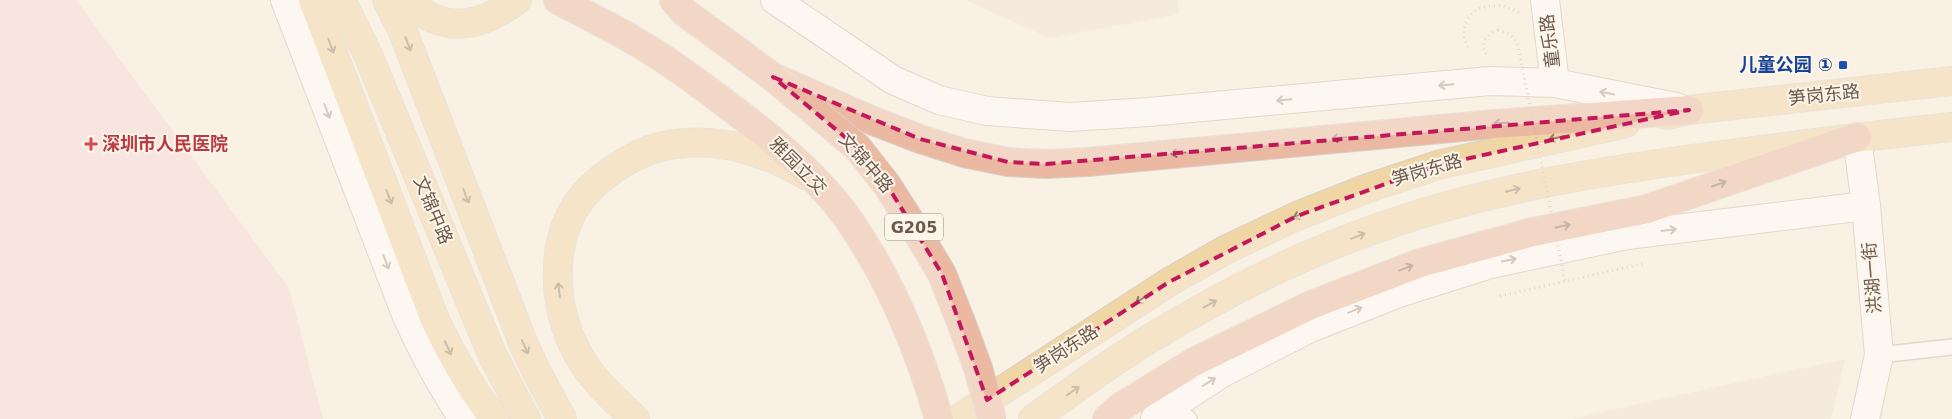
<svg xmlns="http://www.w3.org/2000/svg" width="1952" height="419" font-family="'DejaVu Sans','Noto Sans SC',sans-serif">
<rect width="100%" height="100%" fill="#f9f1e3"/>
<g fill="#efe3d3">
<path d="M965,0H1177L1179,14L1050,38Z"/>
<path d="M1845,359L1831,419H1571Z"/>
</g>
<path fill="#f5d8da" d="M0,0H76L289,288L323,419H0Z"/>
<g fill="none" stroke-linecap="round" stroke-linejoin="round">
<defs>
<g id="lane">
<path d="M1879,355L1952,347"/>
<path d="M1173,405L1189,419"/>
</g>
<g id="street">
<path d="M285,0L406,314C422,351 441,385 463,419"/>
<path d="M775,0L893,80L939,100L987,111L1070,117L1148,112L1490,81L1555,83L1676,107"/>
<path d="M1545,0L1555,83"/>
<path d="M1857,137L1866,206L1879,355L1865,419"/>
<path d="M1155,419L1173,405L1222,373L1310,328L1399,293L1491,264L1627,235L1866,206"/>
</g>
<g id="primary">
<path d="M313,0L435,320C453,358 469,385 494,419"/>
<path d="M341,0L369,57L492,354L526,419"/>
<path d="M387,0L402,29L522,340L535,369L562,419"/>
<path d="M407,0C443,35 480,28 517,0"/>
<path d="M1666,115L1689,110L1952,81"/>
<path d="M635,419C614,399 592,380 578,354C552,307 548,238 584,195C595,182 610,171 625,162C640,153 657,146 675,144C721,138 765,151 805,175"/>
<path d="M958,419L1169,282L1227,249L1297,216L1368,188L1438,165L1626,123"/>
<path d="M1033,419C1072,392 1110,362 1151,338C1223,294 1301,254 1381,227C1491,188 1607,170 1722,155C1799,145 1875,135 1952,127"/>
</g>
<g id="highway">
<path d="M558,0C588,16 620,31 648,49C683,70 714,95 746,119C785,149 824,183 851,223C892,283 919,349 939,419"/>
<path d="M674,0L684,12L773,77L871,120L920,139L964,153L1008,162L1046,164L1087,162L1494,124L1689,110"/>
<path d="M1107,419L1119,408L1194,362L1311,305L1420,263L1533,232L1647,209L1857,137"/>
</g>
</defs>
<use href="#lane" stroke="#c8b9ac" stroke-width="18"/>
<use href="#street" stroke="#c8b9ac" stroke-width="30"/>
<use href="#primary" stroke="#d6d1cd" stroke-width="30"/>
<use href="#highway" stroke="#d6d1cd" stroke-width="30"/>
<g stroke="#ceb5a3" stroke-width="3" stroke-dasharray="1 4" stroke-linecap="butt">
<path d="M1468,47C1466,42 1463,36 1464,32C1465,3 1501,0 1519,13"/>
<path d="M1486,54C1479,43 1488,34 1498,30"/>
<path d="M1500,296L1646,263"/>
</g>
<use href="#lane" stroke="#fff" stroke-width="15"/>
<use href="#street" stroke="#fff" stroke-width="28"/>
<use href="#primary" stroke="#efd6a4" stroke-width="28"/>
<use href="#highway" stroke="#ebb8a2" stroke-width="28"/>
<defs>
<path id="highway-bridge" d="M773,77L857,147L887,185L914,227L942,274L961,322L978,368L992,419"/>
</defs>
<use href="#highway-bridge" stroke="#d6d1cd" stroke-width="30" stroke-linecap="butt"/>
<path stroke="#ceb5a3" stroke-width="3" stroke-dasharray="1 4" stroke-linecap="butt" d="M1498,30C1509,32 1513,36 1518,46L1565,281"/>
<use href="#highway-bridge" stroke="#ebb8a2" stroke-width="28"/>
</g>
<defs><path id="oneway-shaft" d="M-6 0H5M1.5-3L5.5 0L1.5 3" fill="none" stroke-width="1.6" stroke-linecap="round" stroke-linejoin="round" transform="scale(1.25)"/></defs>
<g stroke="#947f67">
<use href="#oneway-shaft" transform="translate(408 44) rotate(69)"/>
<use href="#oneway-shaft" transform="translate(331 46) rotate(69)"/>
<use href="#oneway-shaft" transform="translate(1556 138) rotate(168)"/>
<use href="#oneway-shaft" transform="translate(1513 190) rotate(-14)"/>
<use href="#oneway-shaft" transform="translate(466 196) rotate(69)"/>
<use href="#oneway-shaft" transform="translate(389 197) rotate(69)"/>
<use href="#oneway-shaft" transform="translate(1300 215) rotate(157)"/>
<use href="#oneway-shaft" transform="translate(1358 236) rotate(-22)"/>
<use href="#oneway-shaft" transform="translate(559 290) rotate(-97)"/>
<use href="#oneway-shaft" transform="translate(1142 299) rotate(147)"/>
<use href="#oneway-shaft" transform="translate(1210 304) rotate(-29)"/>
<use href="#oneway-shaft" transform="translate(525 347) rotate(66)"/>
<use href="#oneway-shaft" transform="translate(448 348) rotate(65)"/>
<use href="#oneway-shaft" transform="translate(1073 391) rotate(-35)"/>
</g>
<g stroke="#a79c94">
<use href="#oneway-shaft" transform="translate(1446 85) rotate(175)"/>
<use href="#oneway-shaft" transform="translate(1607 93) rotate(-169)"/>
<use href="#oneway-shaft" transform="translate(1284 100) rotate(175)"/>
<use href="#oneway-shaft" transform="translate(327 111) rotate(69)"/>
<use href="#oneway-shaft" transform="translate(1669 230) rotate(-7)"/>
<use href="#oneway-shaft" transform="translate(1509 260) rotate(-12)"/>
<use href="#oneway-shaft" transform="translate(386 262) rotate(69)"/>
<use href="#oneway-shaft" transform="translate(1355 310) rotate(-22)"/>
<use href="#oneway-shaft" transform="translate(1209 382) rotate(-32)"/>
</g>
<g stroke="#866d5e">
<use href="#oneway-shaft" transform="translate(1501 123) rotate(176)"/>
<use href="#oneway-shaft" transform="translate(1339 138) rotate(175)"/>
<use href="#oneway-shaft" transform="translate(1178 153) rotate(175)"/>
<use href="#oneway-shaft" transform="translate(1719 184) rotate(-19)"/>
<use href="#oneway-shaft" transform="translate(1563 226) rotate(-11)"/>
<use href="#oneway-shaft" transform="translate(1406 268) rotate(-21)"/>
</g>
<path d="M0 0H1952V419H0ZM773,77L920,139L1008,162L1046,164L1689,110L1438,165L1297,216L1169,282L987,400L942,274L887,185L857,147Z" fill="#f9f1e3" fill-opacity=".55" fill-rule="evenodd"/>
<path fill="none" stroke="#c2185b" stroke-width="4" stroke-dasharray="10 6" stroke-linejoin="round" d="M773,77L920,139L1008,162L1046,164L1689,110L1438,165L1297,216L1169,282L987,400L942,274L887,185L857,147Z"/>
<rect fill="#1a4fb4" stroke="#fcf5e9" stroke-width="2" x="1838" y="60" width="10" height="10" rx="2.5"/>
<path fill="#e0444e" stroke="#fcf5e9" stroke-width="2" d="M88.5 136.5h5v5h5v5h-5v5h-5v-5h-5v-5h5z"/>
<g text-anchor="middle" stroke-width="4" stroke-linejoin="round" paint-order="stroke">
<rect fill="#fcf5e9" stroke="#98887c" stroke-width="1" x="885" y="213.5" width="58" height="27" rx="4"/>
<g font-size="16" font-weight="bold" fill="#6d5a4d">
<text x="914" y="233">G205</text>
</g>
<g font-size="18" fill="#6d5a4d" stroke="#fcf5e9">
<text transform="translate(1550 41) rotate(-97)" y="6">童乐路</text>
<text transform="translate(1824 95) rotate(-6)" y="6">笋岗东路</text>
<text transform="translate(866 163) rotate(49)" y="6">文锦中路</text>
<text transform="translate(798 166) rotate(45)" y="6">雅园立交</text>
<text transform="translate(1427 170) rotate(-16)" y="6">笋岗东路</text>
<text transform="translate(433 210) rotate(67)" y="6">文锦中路</text>
<text transform="translate(1872 278) rotate(-95)" y="6">洪湖一街</text>
<text transform="translate(1066 349) rotate(-33)" y="6">笋岗东路</text>
</g>
<g font-size="18" font-weight="bold" fill="#164399" stroke="#fcf5e9" text-anchor="end">
<text x="1833" y="71">儿童公园 ①</text>
</g>
<g font-size="18" font-weight="bold" fill="#be3a42" stroke="#fcf5e9" text-anchor="start">
<text x="102" y="150">深圳市人民医院</text>
</g>
</g>
</svg>
